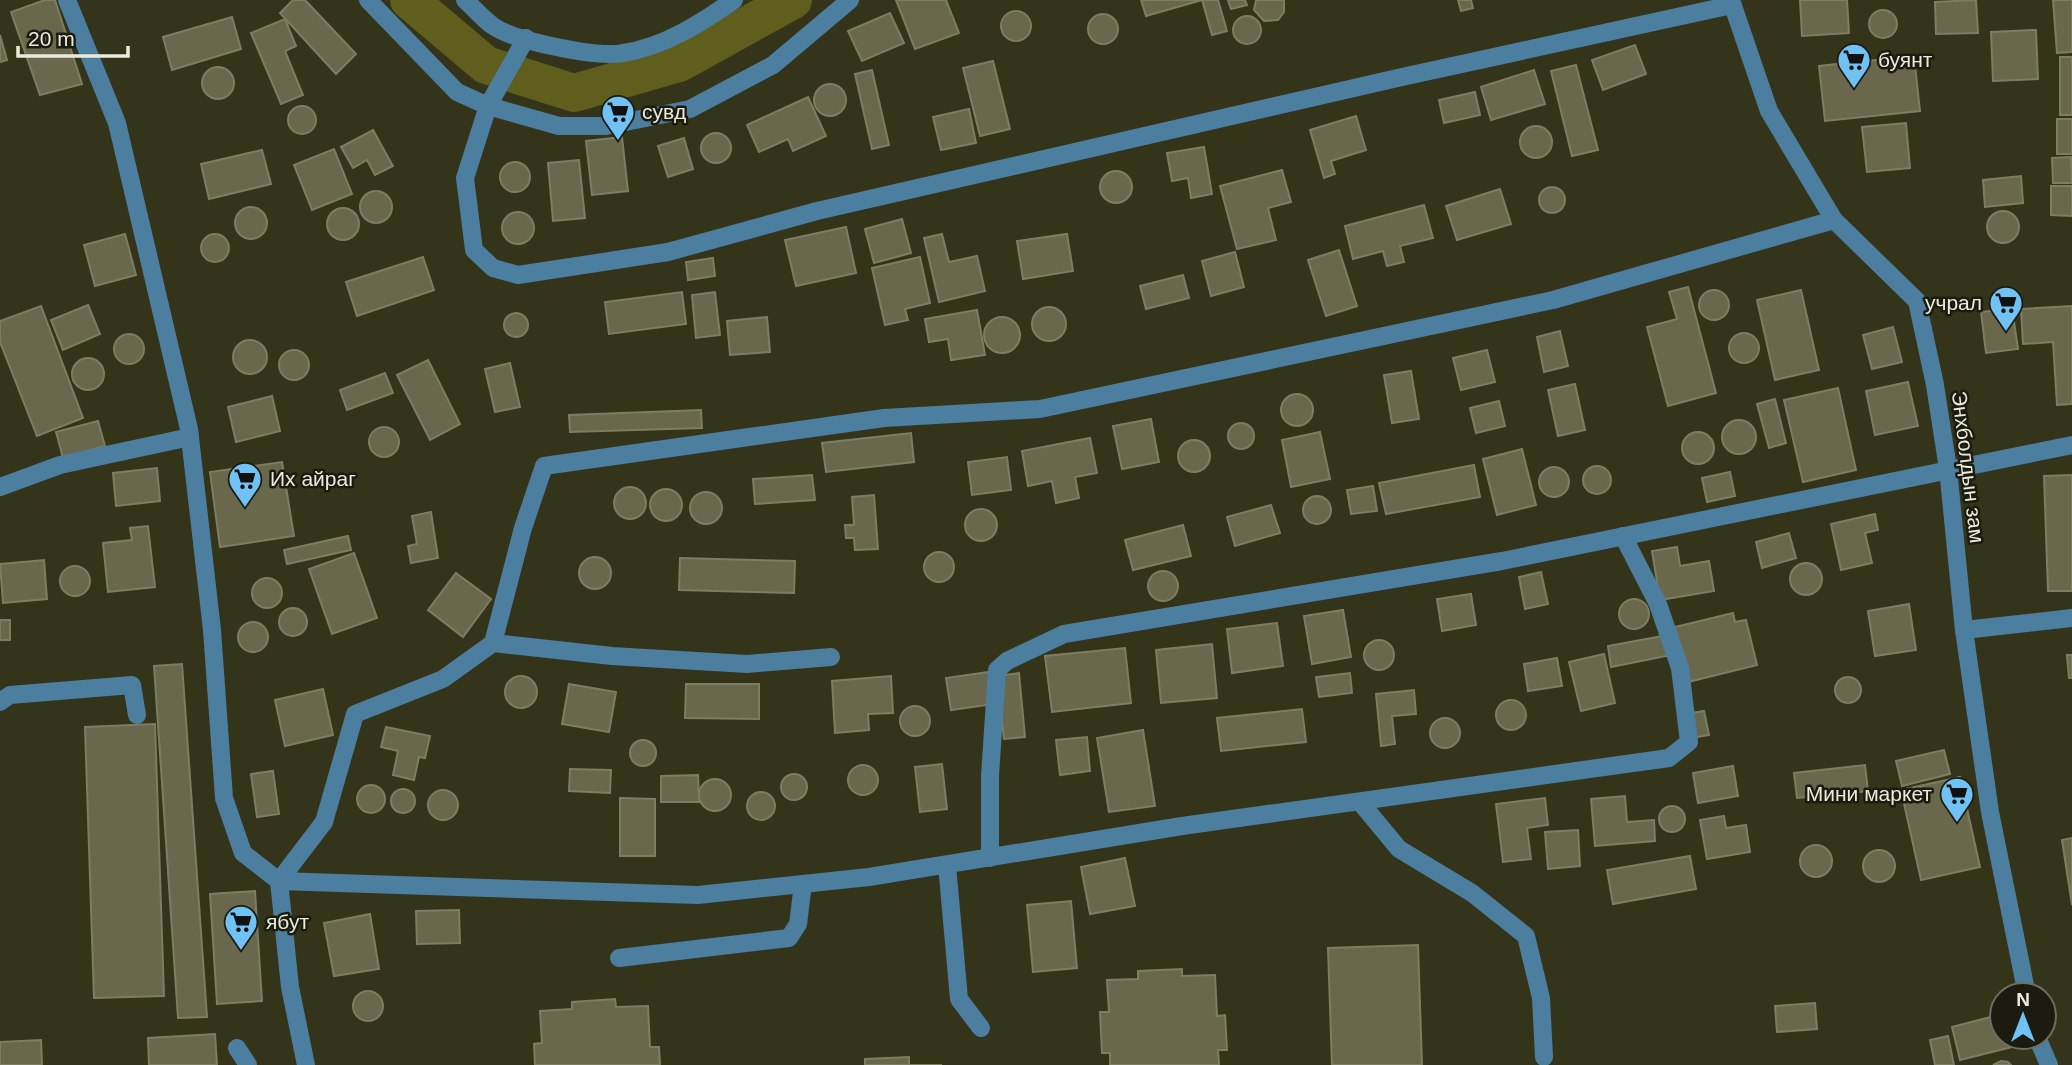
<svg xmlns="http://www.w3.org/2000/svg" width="2072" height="1065" font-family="Helvetica,sans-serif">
<rect width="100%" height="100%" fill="#34341a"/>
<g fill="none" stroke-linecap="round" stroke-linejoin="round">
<path stroke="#605e1d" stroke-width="38" d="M409,0L486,65L574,93L679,63L793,0"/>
</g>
<g fill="#69684d" stroke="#7d7d61" stroke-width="2">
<path d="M45,0H55L82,84L40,95L11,12Z"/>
<path d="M293,0H305L356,54L336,74L280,13Z"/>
<path d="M896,0H946L959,33L915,49Z"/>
<path d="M1141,0H1218L1227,31L1212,35L1202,0L1146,16Z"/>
<path d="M1228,0H1245L1247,5L1231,9Z"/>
<path d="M1256,0H1284V12L1278,20L1264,21L1254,10Z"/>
<path d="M1458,0H1471L1473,8L1461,11Z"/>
<path d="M1800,0H1847L1849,33L1802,36Z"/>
<path d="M1976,0L1978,33L1936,34L1935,2Z"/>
<path d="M2053,0H2072V52L2057,53Z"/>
<circle cx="1883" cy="24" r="14"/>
<circle cx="1016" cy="26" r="15"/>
<path d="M890,13L904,43L862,61L848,31Z"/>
<circle cx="1103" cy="29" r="15"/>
<circle cx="1247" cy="30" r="14"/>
<path d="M232,17L241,49L172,70L163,37Z"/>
<path d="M285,19L296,46L285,51L303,95L281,104L251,33Z"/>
<path d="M2036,30L2038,79L1993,81L1991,32Z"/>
<path d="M0,35L7,60L0,62Z"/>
<path d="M1635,45L1646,74L1603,90L1592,60Z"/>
<path d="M1914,56L1920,111L1825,121L1819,66Z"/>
<rect x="2060" y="57" width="12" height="58"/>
<path d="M993,61L1010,129L980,136L963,68Z"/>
<path d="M1576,65L1598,150L1572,156L1551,71Z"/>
<circle cx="218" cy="83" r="16"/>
<path d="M872,70L889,145L872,149L855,74Z"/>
<path d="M1534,70L1545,104L1491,120L1481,87Z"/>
<circle cx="830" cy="100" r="16"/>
<path d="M1475,92L1480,115L1444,123L1439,100Z"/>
<path d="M808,97L826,136L793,151L788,139L759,152L747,125Z"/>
<circle cx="302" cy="120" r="14"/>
<path d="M969,109L976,143L941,150L933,117Z"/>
<path d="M1356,116L1366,150L1331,161L1335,174L1324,178L1310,130Z"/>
<rect x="2057" y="119" width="15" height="35"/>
<path d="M1906,123L1910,168L1867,172L1862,127Z"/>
<circle cx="1536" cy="142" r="16"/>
<path d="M373,130L393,166L375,175L367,160L353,168L341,147Z"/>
<circle cx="716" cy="148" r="15"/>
<path d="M622,137L628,191L592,195L586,141Z"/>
<path d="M684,138L693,169L668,177L658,146Z"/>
<path d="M1204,147L1212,194L1191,198L1188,178L1172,181L1167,153Z"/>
<path d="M334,149L352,194L312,210L294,165Z"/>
<path d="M262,150L271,184L209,199L201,164Z"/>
<path d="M2071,157L2072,183H2053L2052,158Z"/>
<path d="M579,160L585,218L553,221L548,163Z"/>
<circle cx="515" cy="177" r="15"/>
<path d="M1282,170L1291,202L1268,208L1276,240L1237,249L1220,186Z"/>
<circle cx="1116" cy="187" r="16"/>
<path d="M2021,176L2023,203L1985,207L1983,180Z"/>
<path d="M2051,186H2072V216L2051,215Z"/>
<circle cx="1552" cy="200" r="13"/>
<path d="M1500,189L1511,224L1457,240L1446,206Z"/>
<circle cx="376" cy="207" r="16"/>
<path d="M1424,205L1433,238L1400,246L1404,262L1387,266L1383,251L1353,259L1345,226Z"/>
<circle cx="251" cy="223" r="16"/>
<circle cx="343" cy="224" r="16"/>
<circle cx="2003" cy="227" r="16"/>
<circle cx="518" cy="228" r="16"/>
<path d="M902,219L911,253L874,263L865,229Z"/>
<path d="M846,227L856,273L796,286L785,240Z"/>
<path d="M125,234L136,275L95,286L84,245Z"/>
<path d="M942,234L949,262L977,256L985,291L939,302L924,238Z"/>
<path d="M1067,234L1073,271L1023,279L1017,241Z"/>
<circle cx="215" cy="248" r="14"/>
<path d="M1339,250L1357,306L1326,316L1308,260Z"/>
<path d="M1235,252L1244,287L1211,296L1202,261Z"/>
<path d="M423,257L434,290L357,316L346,282Z"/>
<path d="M920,257L930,303L905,309L908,320L885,325L872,268Z"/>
<path d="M713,258L715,276L688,280L686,262Z"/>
<path d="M1183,275L1189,298L1146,309L1140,286Z"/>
<path d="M1688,287L1716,393L1668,406L1647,327L1677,319L1669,292Z"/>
<circle cx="1714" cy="305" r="15"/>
<path d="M1801,290L1819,370L1775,380L1757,300Z"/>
<path d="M682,292L686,324L609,334L605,302Z"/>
<path d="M715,292L720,335L696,338L692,295Z"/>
<path d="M88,305L100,334L63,350L51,320Z"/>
<path d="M41,306L83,418L37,436L0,342V321Z"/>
<path d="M2072,306V404L2057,405L2053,342L2023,344L2021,309Z"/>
<circle cx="1049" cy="324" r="17"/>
<path d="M2012,308L2018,349L1986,353L1981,312Z"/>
<path d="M977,310L985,355L951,360L948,339L929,342L925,319Z"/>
<circle cx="516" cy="325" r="12"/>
<circle cx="1002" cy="335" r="18"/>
<path d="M767,317L770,352L730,355L727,321Z"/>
<path d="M1893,327L1902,362L1872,369L1863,335Z"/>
<path d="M1560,331L1568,366L1544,372L1537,337Z"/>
<circle cx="1744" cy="348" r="15"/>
<circle cx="129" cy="349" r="15"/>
<circle cx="250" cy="357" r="17"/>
<path d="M1487,350L1495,382L1461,390L1453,358Z"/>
<circle cx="294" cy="365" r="15"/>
<circle cx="88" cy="374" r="16"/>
<path d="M428,360L460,424L430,440L397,375Z"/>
<path d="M510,363L520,407L495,412L485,369Z"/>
<path d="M1411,371L1419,419L1392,423L1384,375Z"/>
<path d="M385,373L393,393L347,410L340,390Z"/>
<path d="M1908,382L1918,426L1875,435L1866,391Z"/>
<path d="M1575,384L1585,430L1558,436L1548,390Z"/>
<path d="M1838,388L1856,470L1803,482L1784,400Z"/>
<circle cx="1297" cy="410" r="16"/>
<path d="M272,396L280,431L236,442L228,407Z"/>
<path d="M1775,399L1786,443L1769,448L1757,404Z"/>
<path d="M1499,401L1505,426L1476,433L1470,408Z"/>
<path d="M701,410L702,428L570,432L569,415Z"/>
<path d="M1151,419L1159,462L1122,469L1113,426Z"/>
<circle cx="1739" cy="437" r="17"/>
<path d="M98,421L105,446L63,458L56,432Z"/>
<circle cx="1241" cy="436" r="13"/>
<circle cx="384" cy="442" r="15"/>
<path d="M1320,432L1330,479L1291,487L1282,440Z"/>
<circle cx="1698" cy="448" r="16"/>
<path d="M911,433L914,462L826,472L822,443Z"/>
<path d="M1090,438L1097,473L1075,477L1079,498L1056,503L1052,481L1028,486L1022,451Z"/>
<circle cx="1194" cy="456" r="16"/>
<path d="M1522,449L1536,505L1497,515L1483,459Z"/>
<path d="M1007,457L1011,490L972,495L968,462Z"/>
<path d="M282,462L294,536L220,547L210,472Z"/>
<path d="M1474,465L1480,497L1386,514L1379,483Z"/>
<circle cx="1597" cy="480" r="14"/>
<circle cx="1554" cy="482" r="15"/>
<path d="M157,468L160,501L116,506L113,473Z"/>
<path d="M1730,472L1735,496L1707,502L1702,478Z"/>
<path d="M812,475L815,500L755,504L753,479Z"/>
<path d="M2072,475V591H2048L2044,476Z"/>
<path d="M1373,486L1377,511L1351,514L1347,490Z"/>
<circle cx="630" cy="503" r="16"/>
<circle cx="666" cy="505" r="16"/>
<circle cx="706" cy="508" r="16"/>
<path d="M874,495L878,549L855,550L854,538H846L845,525H854L852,497Z"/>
<circle cx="1317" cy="510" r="14"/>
<path d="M1271,505L1280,533L1235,546L1227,517Z"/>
<circle cx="981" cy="525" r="16"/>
<path d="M431,512L438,558L411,563L408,546L417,544L412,516Z"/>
<path d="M1875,514L1878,530L1865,533L1872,563L1841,570L1831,524Z"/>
<path d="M1183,525L1191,556L1133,570L1125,540Z"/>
<path d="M148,526L155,587L108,592L103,543L132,540L130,528Z"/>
<path d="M1789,533L1796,558L1762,568L1756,542Z"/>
<path d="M348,536L351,550L287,564L284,550Z"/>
<path d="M1677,547L1680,566L1709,561L1714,591L1660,600L1652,551Z"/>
<circle cx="939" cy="567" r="15"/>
<path d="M354,553L377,618L332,634L309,569Z"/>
<circle cx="595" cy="573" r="16"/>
<path d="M680,558L795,561L794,593L679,590Z"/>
<path d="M44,560L47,599L3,603L0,564Z"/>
<circle cx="1806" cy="579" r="16"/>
<circle cx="75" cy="581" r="15"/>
<circle cx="1163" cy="586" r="15"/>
<path d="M1541,572L1548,604L1525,609L1519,577Z"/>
<path d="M456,573L491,599L463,637L428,610Z"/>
<circle cx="267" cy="593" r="15"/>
<path d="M1471,594L1476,625L1442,631L1437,599Z"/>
<circle cx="1634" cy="614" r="15"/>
<path d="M1909,604L1916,650L1875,656L1868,611Z"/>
<circle cx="293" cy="622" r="14"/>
<path d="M1343,610L1351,657L1312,664L1304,616Z"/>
<path d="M1733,613L1735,622L1746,620L1757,665L1684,683L1671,628Z"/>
<rect x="0" y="620" width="10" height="20"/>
<circle cx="253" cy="637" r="15"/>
<path d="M1277,623L1283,666L1232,673L1227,629Z"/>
<path d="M1668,635L1671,655L1611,667L1608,646Z"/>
<circle cx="1379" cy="655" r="15"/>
<path d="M1212,644L1217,698L1161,703L1156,650Z"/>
<path d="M1125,648L1131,703L1052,712L1045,656Z"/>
<path d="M1604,654L1615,703L1581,711L1569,662Z"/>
<path d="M2067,655H2072V678H2069Z"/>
<path d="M1557,658L1562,686L1528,691L1524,664Z"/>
<path d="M182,664L207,1017L178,1018L154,666Z"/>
<path d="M989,672L994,704L951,710L946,678Z"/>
<path d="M1019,673L1025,737L1004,739L997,676Z"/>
<path d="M1350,673L1352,693L1319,697L1316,677Z"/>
<path d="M891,676L893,713L868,714L869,730L835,733L832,681Z"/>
<circle cx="521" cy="692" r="16"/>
<circle cx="1848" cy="690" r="13"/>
<path d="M569,684L616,692L609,732L562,724Z"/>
<path d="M686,684H759V719L685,718Z"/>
<path d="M323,689L333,735L285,746L275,700Z"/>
<path d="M1414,690L1416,714L1392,716L1395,744L1381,746L1376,694Z"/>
<circle cx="1511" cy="715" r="15"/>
<circle cx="915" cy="721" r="15"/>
<path d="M1302,709L1306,742L1221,751L1217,718Z"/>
<path d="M1704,711L1709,735L1691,738L1686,714Z"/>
<circle cx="1445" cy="733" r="15"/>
<path d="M155,724L164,996L94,998L85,727Z"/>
<path d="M386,727L430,736L425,758L419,757L414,780L393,775L398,751L381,747Z"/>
<path d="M1143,730L1155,806L1109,812L1097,738Z"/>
<path d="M1087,737L1090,771L1060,775L1056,740Z"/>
<circle cx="643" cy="753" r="13"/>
<path d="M1944,750L1950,774L1902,786L1896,761Z"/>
<path d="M942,764L947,809L920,812L915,767Z"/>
<path d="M1865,765L1868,791L1797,798L1794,773Z"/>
<circle cx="863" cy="780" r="15"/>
<path d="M1733,766L1738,796L1698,803L1693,773Z"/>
<path d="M570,769L611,770L610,793L569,791Z"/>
<path d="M273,771L279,814L257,817L251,774Z"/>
<circle cx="794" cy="787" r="13"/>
<path d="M698,775L699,802H661V776Z"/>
<path d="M1960,777L1980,867L1921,880L1901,790Z"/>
<circle cx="715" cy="795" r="16"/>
<circle cx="371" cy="799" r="14"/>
<circle cx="403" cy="801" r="12"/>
<circle cx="443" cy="805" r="15"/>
<circle cx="761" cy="806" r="14"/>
<path d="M1625,796L1627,822L1654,820L1655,841L1595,846L1591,799Z"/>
<path d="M620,798L655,799V856H620Z"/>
<path d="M1545,798L1548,825L1527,828L1531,859L1503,862L1496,804Z"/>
<circle cx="1672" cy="819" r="13"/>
<path d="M1724,816L1726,828L1746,825L1750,852L1707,859L1700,820Z"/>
<path d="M1578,830L1580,866L1548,869L1545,832Z"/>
<path d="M2072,838V905L2062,840Z"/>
<circle cx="1816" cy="861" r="16"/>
<circle cx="1879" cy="866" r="16"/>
<path d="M1690,856L1696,889L1613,904L1607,870Z"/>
<path d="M1125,858L1135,906L1090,914L1081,867Z"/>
<path d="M255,891L262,1001L217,1004L210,894Z"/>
<path d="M1071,901L1077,968L1033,972L1027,905Z"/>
<path d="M459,910L460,943L417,944L416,911Z"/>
<path d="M370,914L379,969L334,976L324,923Z"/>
<path d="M1418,945L1422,1065H1332L1328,948Z"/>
<path d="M1182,969V976L1215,975L1217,1016L1225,1015L1227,1050H1218L1219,1065H1110V1053H1102L1100,1012H1109L1107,980L1138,979V971Z"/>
<circle cx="368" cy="1006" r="15"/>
<path d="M615,999L616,1007L648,1006L650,1047H659L660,1065H535L534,1044L542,1043L540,1011L572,1009V1002Z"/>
<path d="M1815,1003L1817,1029L1777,1032L1775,1006Z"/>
<path d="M2002,1014V1037H2009L2012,1047L1960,1060L1952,1027Z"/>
<path d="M215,1034L217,1065H149L148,1038Z"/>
<path d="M1948,1036L1954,1065H1935L1930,1040Z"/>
<path d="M41,1040L42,1065H0V1042Z"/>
<path d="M909,1057V1065H942H865V1059Z"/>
<path d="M2001,1061L2008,1062L2011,1065H1993Z"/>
</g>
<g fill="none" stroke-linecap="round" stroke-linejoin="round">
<g stroke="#4b7e9f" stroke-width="18">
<path d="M67,0L117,123L189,429L212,630L224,798L243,853L279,881L698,895L869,877L1182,826L1669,758L1689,742L1680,668L1658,604L1623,536"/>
<path d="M368,0L457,92L488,106L559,126H606L690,109L773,65L850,0"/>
<path d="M465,0C474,8 483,19 493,26C515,41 597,58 623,53C664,47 701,23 734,0"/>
<path d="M1731,0L1769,111L1834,220L1917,301L1935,385L1948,469L1964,630L1990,812L2027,995"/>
<path d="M526,38L488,106L465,178L474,250L493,268L518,275L668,252L817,211L1402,77L1732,5"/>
<path d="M0,487L60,465L190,437"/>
<path d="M1964,630L2072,618"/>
<path d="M493,643L612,656L747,664L831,657"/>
<path d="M0,702L10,695L132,685L137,715"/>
<path d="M1360,802L1399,849L1472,893L1526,936L1541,998L1544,1057"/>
<path d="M990,858V776L997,670L1007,661L1064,634L1502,561L2072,445"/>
<path d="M947,865L959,999L981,1028"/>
<path d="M619,958L789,938L798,924L803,884"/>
<path d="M2037,1037L2049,1065"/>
<path d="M237,1048L248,1065"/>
<path d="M306,1065L290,987L279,881L324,822L355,714L443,679L493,643L523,528L544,466L884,418L1040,409L1553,300L1834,220"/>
</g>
</g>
<defs>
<symbol id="supermarket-pin" viewBox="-11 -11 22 30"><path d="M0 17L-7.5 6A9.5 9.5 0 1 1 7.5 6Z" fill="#70c1f4" stroke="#1b1b10"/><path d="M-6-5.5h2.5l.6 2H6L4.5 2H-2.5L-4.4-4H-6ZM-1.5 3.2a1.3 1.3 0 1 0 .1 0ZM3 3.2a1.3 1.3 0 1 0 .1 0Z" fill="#111"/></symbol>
</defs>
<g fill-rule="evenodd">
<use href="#supermarket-pin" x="1835" y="41" width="38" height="52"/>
<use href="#supermarket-pin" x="599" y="93" width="38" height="52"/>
<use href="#supermarket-pin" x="1987" y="284" width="38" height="52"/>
<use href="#supermarket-pin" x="226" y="460" width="38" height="52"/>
<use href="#supermarket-pin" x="1938" y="775" width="38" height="52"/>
<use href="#supermarket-pin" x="222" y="903" width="38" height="52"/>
</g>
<g text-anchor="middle" stroke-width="5" stroke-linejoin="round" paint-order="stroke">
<g font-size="21" fill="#eaebdb" stroke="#1b1b10" text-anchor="start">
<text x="1878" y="67">буянт</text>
<text x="642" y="119">сувд</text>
<text x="1982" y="310" text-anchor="end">учрал</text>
<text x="270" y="486">Их айраг</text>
<text x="1932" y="801" text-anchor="end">Мини маркет</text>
<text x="266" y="929">ябут</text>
</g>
<g font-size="21" fill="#eaebdb" stroke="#1b1b10">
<text transform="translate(1968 467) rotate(83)" y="7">Энхболдын зам</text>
</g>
</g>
<g transform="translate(2023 1016)"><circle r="33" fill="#1b1b10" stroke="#6e6e61" stroke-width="2"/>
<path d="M0-5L12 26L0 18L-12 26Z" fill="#70c1f4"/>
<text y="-10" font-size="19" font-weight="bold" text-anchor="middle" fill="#eaebdb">N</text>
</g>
<path d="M18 46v10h110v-10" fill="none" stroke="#eaebdb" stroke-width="3.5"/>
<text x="28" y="46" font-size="21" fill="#eaebdb" stroke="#1b1b10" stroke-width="5" paint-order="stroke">20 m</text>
</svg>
